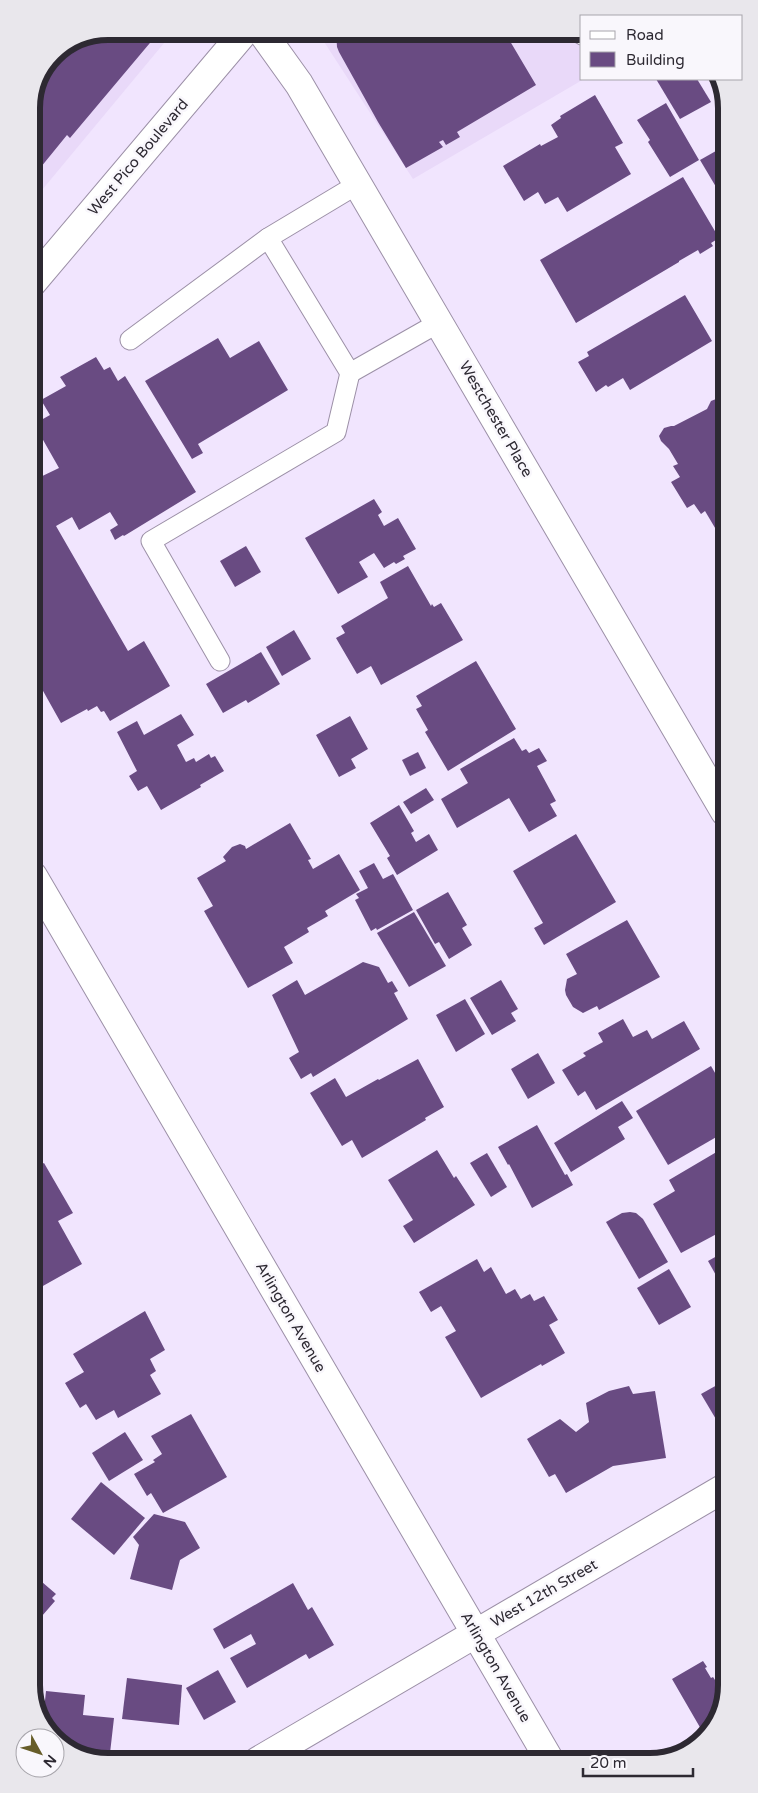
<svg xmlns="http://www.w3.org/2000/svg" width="758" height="1793" font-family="'Varela Round',sans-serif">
<rect width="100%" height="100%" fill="#f1e5fe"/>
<g fill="#e9d9f9">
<path d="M108,31H174L32,202L31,103Z"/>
<path d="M317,31H582V79H584L413,179Z"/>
</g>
<g fill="#694b82">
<path d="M108,31H160L70,138L67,135L32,178L31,103L54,53Z"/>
<path d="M336,31H504L536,85L457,132L460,137L446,145L443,140L439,142L443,147L406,168L378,122L339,52L337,47Z"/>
<path d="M656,79H697L711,102L680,119Z"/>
<path d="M595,95L623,143L615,147L631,174L567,212L558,197L545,204L538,192L524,201L503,166L540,144L541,146L558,137L551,125L561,118L560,116Z"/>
<path d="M666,103L699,160L670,177L648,142L650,140L637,120Z"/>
<path d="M723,147V189L719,192L700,160Z"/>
<path d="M683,177L719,238L711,243L713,246L700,254L698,250L679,261V262L576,323L540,260Z"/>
<path d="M685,295L712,341L630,390L623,378L608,387L606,385L596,392L578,362L589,356L587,352Z"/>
<path d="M218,338L230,358L259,341L288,390L198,444L203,453L192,459L145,381Z"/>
<path d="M96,357L104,370L110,367L118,381L125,376L196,492L124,536L123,535L115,540L110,530L118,525L110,512L79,530L72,517L56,526L128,651L144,641L170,686L110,721L104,711L101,712L97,706L88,711L87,709L61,723L33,673L32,481L59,468L34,424L50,415L41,400L66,386L60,377Z"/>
<path d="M716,399L724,400V543L705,511L701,514L694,504L687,508L671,482L680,477L673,466L678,464L669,449L661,441L659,436L664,428L671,426H674L707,409L711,401Z"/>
<path d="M374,499L382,512L378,515L384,526L398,518L416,549L403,556L405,559L396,564L394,562L384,568L374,553L359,562L368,577L338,594L305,538Z"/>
<path d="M246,546L261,572L235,587L220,561Z"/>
<path d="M408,566L431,606L432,604L434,607L441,603L463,640L381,685L371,666L357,674L336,638L345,633L341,626L388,598L380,582Z"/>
<path d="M294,630L311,659L282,676L266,647Z"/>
<path d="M261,652L280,684L248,703L246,700L223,713L206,684Z"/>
<path d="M476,661L516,729L448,771L425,732L428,730L416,709L422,706L416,696Z"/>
<path d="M181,714L194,735L177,745L186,762L194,758L196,762L209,754L211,758L215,756L224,771L200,785L201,787L161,810L147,786L138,791L129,776L137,771L117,732L137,721L144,735Z"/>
<path d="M350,716L368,749L351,759L356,768L339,777L316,735Z"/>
<path d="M514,738L522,751L526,749L529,753L539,748L547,761L537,766L556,801L550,804L557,816L529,832L509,798L457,828L441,799L468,783L460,769Z"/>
<path d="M418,752L426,768L410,776L402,760Z"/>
<path d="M426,788L434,800L411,814L403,802Z"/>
<path d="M399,805L414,831L411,833L416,842L429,834L438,850L397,875L387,858L390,856L370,823Z"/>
<path d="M290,823L311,859L308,860L313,869L339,854L360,890L325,911L328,916L307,928L309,932L284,947L293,963L248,988L204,911L213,906L197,878L226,861L223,857L232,847L240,844L245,846L246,849Z"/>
<path d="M576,834L616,902L544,945L534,928L543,923L513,871Z"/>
<path d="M374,863L383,879L393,874L413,910L377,930L376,928L371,931L355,900L359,898L356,894L368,888L359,871Z"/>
<path d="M448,892L467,925L462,928L472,945L449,959L439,942L435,944L416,910Z"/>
<path d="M414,912L446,966L409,987L377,933Z"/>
<path d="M627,920L660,977L599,1010L597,1006L583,1013L573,1007L566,995L565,990L567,979L577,974L566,954Z"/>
<path d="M363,962L379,967L388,983L392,981L398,991L394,993L408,1019L313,1077L311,1073L301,1079L289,1058L299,1052L272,995L297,980L305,995Z"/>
<path d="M501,980L518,1009L511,1013L516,1021L492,1035L470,998Z"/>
<path d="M465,999L485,1034L456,1052L436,1015Z"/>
<path d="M623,1019L633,1037L647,1030L652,1039L684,1021L700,1049L596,1110L585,1091L578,1096L562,1070L586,1056L583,1053L603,1042L598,1033Z"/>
<path d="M538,1053L555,1083L528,1099L511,1069Z"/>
<path d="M418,1059L444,1107L425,1118L426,1120L362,1158L352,1140L342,1146L310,1093L335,1078L346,1097L378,1079L379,1080Z"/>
<path d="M711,1066L725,1090V1132L668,1165L636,1111Z"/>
<path d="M622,1101L633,1118L618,1127L625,1139L571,1172L554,1143Z"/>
<path d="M537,1125L565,1175L567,1174L573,1185L532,1208L509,1164L508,1165L498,1147Z"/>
<path d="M725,1147L726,1229L681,1253L653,1204L675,1191L669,1180Z"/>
<path d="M437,1150L454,1178L456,1176L475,1205L414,1243L403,1226L413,1220L388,1180Z"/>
<path d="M487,1153L507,1187L491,1197L470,1163Z"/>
<path d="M44,1163L73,1213L58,1221L82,1264L34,1291V1168Z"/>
<path d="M630,1212L636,1213L643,1219L668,1262L639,1279L606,1222L622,1213Z"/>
<path d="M726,1251V1284L722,1286L708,1261Z"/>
<path d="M477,1259L484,1272L491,1267L506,1294L515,1289L521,1299L530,1294L534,1301L544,1296L558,1320L549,1325L565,1353L542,1366L541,1364L481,1398L445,1337L456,1331L441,1306L431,1312L419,1292Z"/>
<path d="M669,1269L691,1307L659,1325L637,1288Z"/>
<path d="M145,1311L165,1350L150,1359L156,1371L150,1375L161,1394L118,1418L114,1410L96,1420L86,1404L80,1408L65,1383L84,1372L73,1354Z"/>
<path d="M726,1380V1422L720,1426L701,1394Z"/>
<path d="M629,1386L633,1394L655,1391L666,1458L613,1466L566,1493L555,1474L549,1477L527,1439L560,1419L576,1432L589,1422L586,1403L609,1391Z"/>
<path d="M191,1414L227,1477L163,1513L151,1493L147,1496L134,1474L155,1462L153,1460L162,1454L151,1436Z"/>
<path d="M125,1432L143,1460L109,1481L92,1453Z"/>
<path d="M101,1482L145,1518L114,1555L71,1519Z"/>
<path d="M154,1514L185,1522L200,1548L180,1560L172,1590L130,1579L139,1545L133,1537Z"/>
<path d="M35,1576L56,1594L52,1598L55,1601L35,1624Z"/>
<path d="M293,1583L308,1610L312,1607L334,1645L309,1659L306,1654L247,1688L230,1658L256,1644L251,1634L224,1649L213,1629Z"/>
<path d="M703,1661L707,1667L705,1668L711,1678L713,1677L715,1680L717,1679L718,1680L727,1675V1685L711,1732L705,1736L672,1679Z"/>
<path d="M218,1670L236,1702L204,1720L186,1688Z"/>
<path d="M127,1678L182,1685L179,1725L122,1719Z"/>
<path d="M46,1691L85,1695L83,1715L114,1718L109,1762H103L61,1746L35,1710H44Z"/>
</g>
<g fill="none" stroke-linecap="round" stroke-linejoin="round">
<defs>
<g id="service">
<path d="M580,31L582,35"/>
<path d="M358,184L268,238L350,373L440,322"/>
<path d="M130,340L268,238"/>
<path d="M220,661L151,541L336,432L350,373"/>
</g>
<g id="minor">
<path d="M261,31L299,84L725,812"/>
<path d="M258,1761L726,1487"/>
</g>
<g id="secondary">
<path d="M32,283L245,31"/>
<path d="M33,876L549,1759"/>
</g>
</defs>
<use href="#service" stroke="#9c90a7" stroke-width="21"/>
<use href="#minor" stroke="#9c90a7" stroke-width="30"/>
<use href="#secondary" stroke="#9c90a7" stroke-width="30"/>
<use href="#service" stroke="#fff" stroke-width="19"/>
<use href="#minor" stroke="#fff" stroke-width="28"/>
<use href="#secondary" stroke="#fff" stroke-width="28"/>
</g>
<g text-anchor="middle" stroke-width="5" stroke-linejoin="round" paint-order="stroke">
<g font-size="15" fill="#2d2932" stroke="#f9f7fc">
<text transform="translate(138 157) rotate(-50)" y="5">West Pico Boulevard</text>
<text transform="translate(496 419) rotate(60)" y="5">Westchester Place</text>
<text transform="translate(291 1317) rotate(60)" y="5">Arlington Avenue</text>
<text transform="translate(544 1593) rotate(-30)" y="5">West 12th Street</text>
<text transform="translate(496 1667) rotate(60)" y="5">Arlington Avenue</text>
</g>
</g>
<path d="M0 0H758V1793H0ZM108 40H650A68 68 0 0 1 718 108V1685A68 68 0 0 1 650 1753H108A68 68 0 0 1 40 1685V108A68 68 0 0 1 108 40Z" fill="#e9e7ec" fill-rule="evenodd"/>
<path fill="none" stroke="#2d2932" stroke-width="6" d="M108 40H650A68 68 0 0 1 718 108V1685A68 68 0 0 1 650 1753H108A68 68 0 0 1 40 1685V108A68 68 0 0 1 108 40Z"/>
<rect x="580" y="15" width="162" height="65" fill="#f9f7fc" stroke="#a7a5ab"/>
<rect x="590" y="31" width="25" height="8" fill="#ffffff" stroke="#a7a5ab"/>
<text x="626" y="40" font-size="15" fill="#2d2932">Road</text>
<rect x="590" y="52" width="25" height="15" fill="#694b82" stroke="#a7a5ab"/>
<text x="626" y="65" font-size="15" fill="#2d2932">Building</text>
<g transform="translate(40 1753) rotate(130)"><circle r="24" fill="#f9f7fc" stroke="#a7a5ab"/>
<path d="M0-4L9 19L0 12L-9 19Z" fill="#675d29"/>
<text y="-8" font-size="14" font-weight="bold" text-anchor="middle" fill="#2d2932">N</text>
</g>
<path d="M583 1768v8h110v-8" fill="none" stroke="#2d2932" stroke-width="2.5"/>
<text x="590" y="1768" font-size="15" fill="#2d2932" stroke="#f9f7fc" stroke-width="4" paint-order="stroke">20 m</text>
</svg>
